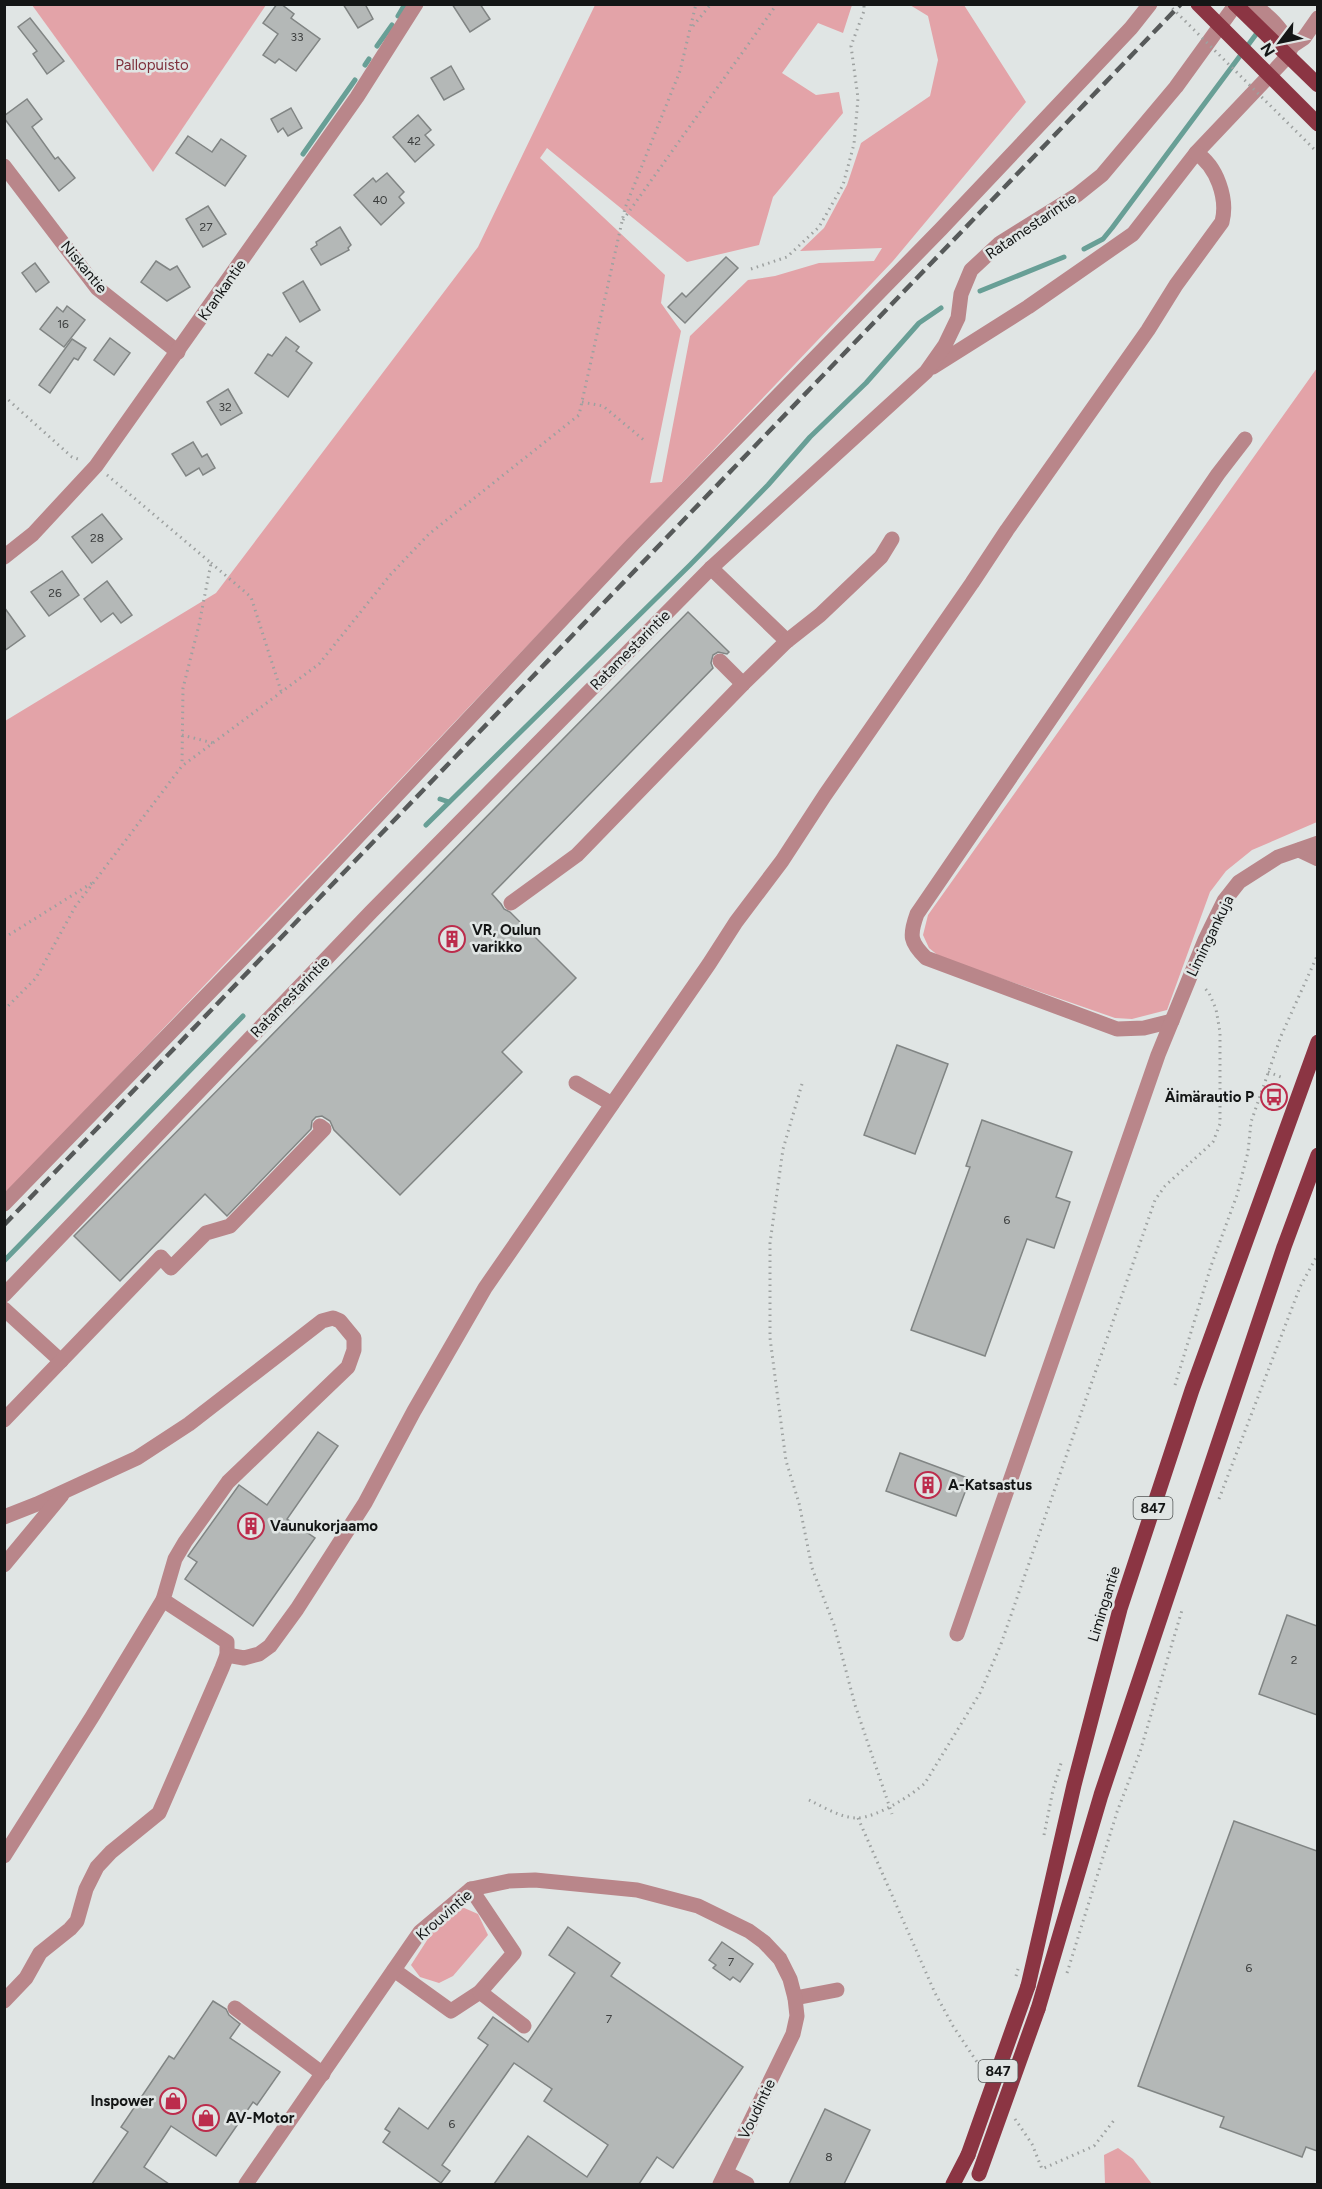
<svg xmlns="http://www.w3.org/2000/svg" width="1322" height="2189" font-family="Figtree,sans-serif">
<rect width="100%" height="100%" fill="#e0e5e4"/>
<g fill="#e3a3a8">
<path d="M32,5H266L153,172Z"/>
<path d="M595,5H852L843,33L818,23L782,73L816,95L839,92L843,113L773,197L759,245L687,262L547,148L540,158L665,275L661,303L681,331L650,483L662,482L690,336L748,280L775,276L819,263L874,261L882,248L800,251L824,228L847,185L861,143L930,96L938,60L928,16L910,5H964L1026,102L893,261L5,1195V721L216,593L478,247Z"/>
<path d="M1317,368V822L1252,850L1226,871L1210,892L1167,1010L1132,1019L1115,1018L940,957L929,948L923,935L928,915Z"/>
<path d="M462,1907L478,1914L488,1935L453,1976L439,1983L420,1977L411,1965L433,1931Z"/>
<path d="M1118,2148L1133,2159L1152,2184H1105L1104,2155Z"/>
</g>
<g fill="none" stroke-linecap="round" stroke-linejoin="round">
<g stroke="#689f96" stroke-width="5">
<path d="M398,16L405,4"/>
<path d="M377,46L392,25"/>
<path d="M365,65L369,59"/>
<path d="M303,154L355,80"/>
<path d="M1084,249L1103,239L1112,228L1260,29"/>
<path d="M980,291L1064,257"/>
<path d="M440,799L449,802"/>
<path d="M426,825L690,565L768,485L810,437L866,383L919,323L941,308"/>
<path d="M4,1261L243,1016"/>
</g>
</g>
<g fill="#b4b8b7" stroke="#818584" stroke-width="1.5">
<path d="M277,4H281L294,14L291,18L320,39L296,71L279,59L275,63L263,55L278,34L263,23Z"/>
<path d="M343,4H365L373,19L358,28Z"/>
<path d="M452,4H480L490,19L470,32Z"/>
<path d="M30,18L64,61L47,74L33,54L37,51L18,27Z"/>
<path d="M451,66L464,89L444,100L431,78Z"/>
<path d="M27,99L42,119L32,127L55,159L58,157L75,178L59,191L4,118V116Z"/>
<path d="M291,108L302,128L288,136L283,128L278,132L271,119Z"/>
<path d="M418,115L431,130L425,135L434,145L415,162L393,137Z"/>
<path d="M188,136L212,152L221,139L246,156L225,186L176,153Z"/>
<path d="M387,173L404,192L399,197L404,203L381,225L354,195L373,178L376,182Z"/>
<path d="M208,206L226,234L203,247L186,219Z"/>
<path d="M340,227L351,245L348,248L349,250L321,265L311,249L317,245L316,242Z"/>
<path d="M726,257L738,268L685,323L668,307L682,293L686,297Z"/>
<path d="M156,261L170,270L177,266L190,287L167,301L141,282Z"/>
<path d="M35,263L49,282L36,292L22,273Z"/>
<path d="M303,281L320,310L300,322L283,293Z"/>
<path d="M67,306L85,320L64,347L40,329L57,307L63,312Z"/>
<path d="M286,337L299,347L296,351L312,363L288,397L255,373L268,354L272,356Z"/>
<path d="M110,338L130,353L114,375L94,360Z"/>
<path d="M72,339L86,348L78,360L74,358L50,393L39,385Z"/>
<path d="M228,389L242,413L221,425L207,402Z"/>
<path d="M193,442L202,457L207,454L215,468L203,475L199,468L186,476L172,454Z"/>
<path d="M102,514L122,539L92,563L72,537Z"/>
<path d="M62,571L79,595L49,616L31,592Z"/>
<path d="M107,581L132,615L121,623L113,613L101,622L84,599Z"/>
<path d="M4,607L25,636L4,651Z"/>
<path d="M688,612L729,652L727,654L718,652L713,655L711,663L713,668L492,894L501,904L504,909L510,912L576,978L502,1052L522,1072L400,1195L334,1130L330,1121L322,1116L316,1117L312,1121L311,1129L227,1216L205,1194L120,1281L74,1236Z"/>
<path d="M897,1045L948,1064L915,1154L864,1135Z"/>
<path d="M982,1120L1072,1152L1056,1197L1070,1202L1054,1248L1027,1239L985,1356L911,1330L970,1167L966,1166Z"/>
<path d="M318,1432L338,1446L287,1519L315,1538L253,1626L185,1579L197,1562L188,1556L239,1485L267,1505Z"/>
<path d="M900,1453L970,1479L956,1516L886,1491Z"/>
<path d="M1287,1615L1317,1626V1715L1259,1694Z"/>
<path d="M1234,1821L1317,1851V2151L1306,2147L1302,2157L1220,2127L1224,2117L1138,2086Z"/>
<path d="M568,1927L620,1963L611,1976L743,2067L673,2168L657,2157L639,2184H494L528,2136L587,2177L608,2145L544,2101L552,2089L514,2063L442,2165L450,2171L441,2183L383,2142L390,2132L385,2129L399,2108L428,2129L488,2045L478,2038L493,2017L528,2042L575,1973L549,1955Z"/>
<path d="M722,1942L753,1964L740,1982L733,1977L730,1980L713,1968L716,1965L709,1960Z"/>
<path d="M213,2001L226,2009L229,2015L240,2024L230,2038L280,2072L257,2105L253,2102L216,2156L171,2126L144,2167L169,2184H92L128,2132L121,2127L169,2056L174,2059Z"/>
<path d="M825,2109L870,2130L844,2184H789Z"/>
</g>
<g fill="none" stroke-linecap="round" stroke-linejoin="round">
<g stroke="#9da1a0" stroke-width="3" stroke-dasharray="1.5 4.5" stroke-linecap="butt">
<path d="M693,26L711,4"/>
<path d="M623,220L777,4"/>
<path d="M751,269L787,257L819,227L843,185L854,144L858,98L851,46L864,11V4"/>
<path d="M4,396L72,457L81,460"/>
<path d="M582,402L603,406L645,441"/>
<path d="M107,475L211,563L199,625L183,688L182,765"/>
<path d="M211,563L251,597L281,691"/>
<path d="M182,735L213,743"/>
<path d="M4,938L92,883"/>
<path d="M4,1010L36,978L75,907L182,766L319,664L391,574L429,534L579,415L625,208L680,71L696,4"/>
<path d="M1268,1072L1281,1077"/>
<path d="M802,1084L783,1149L770,1243V1338L786,1461L799,1503L812,1568L834,1625L855,1705L892,1814"/>
<path d="M1175,1385L1211,1266L1237,1195L1248,1152L1251,1122L1281,1036L1318,954"/>
<path d="M1219,1499L1300,1287L1318,1254"/>
<path d="M809,1800C824,1807 840,1818 858,1818C877,1817 911,1796 925,1783L980,1693L1001,1644L1155,1200L1165,1186L1213,1142L1220,1124V1032L1216,1009L1209,993L1203,986"/>
<path d="M858,1818L935,1993L953,2026L981,2068"/>
<path d="M1044,1835L1053,1790L1062,1760"/>
<path d="M1067,1973L1117,1812L1140,1752L1182,1610"/>
<path d="M1015,2119L1032,2144L1042,2169L1094,2146L1115,2119"/>
</g>
<g stroke="#b9868a" stroke-width="15">
<path d="M1292,46L1304,38L1318,18"/>
<path d="M4,166L97,288L178,352"/>
<path d="M933,367L1028,307L1133,234L1196,153L1287,57L1292,46C1280,28 1270,15 1251,4"/>
<path d="M4,557L33,534L96,466L357,97L416,4"/>
<path d="M711,568L787,641"/>
<path d="M720,661L743,684"/>
<path d="M1299,850L1318,859"/>
<path d="M511,903L577,855L743,684L787,641L820,615L881,557L892,539"/>
<path d="M1172,1021L1144,1028L1117,1029L926,958C910,942 909,936 917,914L1218,474L1245,439"/>
<path d="M576,1083L612,1104"/>
<path d="M4,1204L270,930L632,545L941,229L1131,28L1150,4"/>
<path d="M4,1295L371,912L711,568L926,372L945,345L958,318L961,294L971,270L1000,243L1077,195L1102,175L1176,87L1236,4"/>
<path d="M4,1309L61,1361"/>
<path d="M4,1420L161,1257L171,1268L206,1233L230,1226L324,1129L320,1126"/>
<path d="M4,1517L37,1504L137,1458L189,1424L322,1321L333,1318L340,1321L354,1338V1350L348,1367L228,1482L185,1542L175,1559L163,1600L227,1642V1655L222,1668L159,1813L111,1852L97,1867L86,1889L77,1921L70,1929L40,1953L26,1978L4,2001"/>
<path d="M4,1565L62,1495"/>
<path d="M957,1634L1158,1055L1205,940L1224,901L1239,882L1278,857L1318,843"/>
<path d="M227,1655L244,1658L259,1654L270,1646L297,1609L365,1503L414,1411L485,1288L709,964L736,922L782,861L825,795L972,583L1007,530L1148,330L1176,285L1222,222C1228,199 1217,166 1196,153"/>
<path d="M4,1856L92,1717L163,1600"/>
<path d="M394,1970L451,2011L480,1992L514,1953L471,1889"/>
<path d="M480,1992L524,2026"/>
<path d="M795,1998L837,1990"/>
<path d="M235,2008L323,2074"/>
<path d="M726,2173L747,2184"/>
<path d="M246,2184L420,1932L471,1889L509,1881L535,1880L637,1890L698,1906L749,1931L764,1942L780,1959L790,1979L795,1998L797,2016L793,2034L720,2184"/>
</g>
<g stroke="#8b3543" stroke-width="15">
<path d="M1028,1986L1074,1785L1120,1609L1192,1390L1318,1042"/>
<path d="M1038,2009L1101,1795L1284,1247L1318,1155"/>
<path d="M953,2184L968,2155"/>
</g>
<path stroke="#575a5a" stroke-width="4.5" stroke-dasharray="12 6" stroke-linecap="butt" d="M4,1225L1181,4"/>
<g stroke="#9da1a0" stroke-width="3" stroke-dasharray="1.5 4.5" stroke-linecap="butt">
<path d="M1168,4L1318,153"/>
<path d="M1016,1976L1018,1969"/>
</g>
<g stroke="#8b3543" stroke-width="15">
<path d="M1198,4L1318,124"/>
<path d="M1235,4L1318,85"/>
<path d="M968,2155L1028,1986"/>
<path d="M979,2174L1038,2009"/>
</g>
</g>
<defs>
<symbol id="building-ring" viewBox="-11 -11 22 22"><circle r="9.5" fill="#e0e5e4" stroke="#bc2c4c" stroke-width="1.5"/><path d="M-4-6H4V6H1V3H-1V6H-4ZM-2.5-4.3h1.7v1.8h-1.7ZM.8-4.3h1.7v1.8H.8ZM-2.5-1h1.7V.8h-1.7ZM.8-1h1.7V.8H.8Z" fill="#bc2c4c"/></symbol>
<symbol id="bus-ring" viewBox="-11 -11 22 22"><circle r="9.5" fill="#e0e5e4" stroke="#bc2c4c" stroke-width="1.5"/><path d="M-5-6H5V4H4V6H2V4H-2V6H-4V4H-5ZM-3.5-4V0h7V-4ZM-3.5 1.2v1.5H-2V1.2ZM2 1.2v1.5H3.5V1.2Z" fill="#bc2c4c"/></symbol>
<symbol id="shop-ring" viewBox="-11 -11 22 22"><circle r="9.5" fill="#e0e5e4" stroke="#bc2c4c" stroke-width="1.5"/><path d="M-5-2.5h2.3a2.7 3.5 0 0 1 5.4 0H5L5.5 6h-11ZM-1.5-2.5h3a1.5 2.3 0 0 0-3 0Z" fill="#bc2c4c"/></symbol>
</defs>
<g fill-rule="evenodd">
<use href="#building-ring" x="437" y="924" width="30" height="30"/>
<use href="#bus-ring" x="1259" y="1082" width="30" height="30"/>
<use href="#building-ring" x="913" y="1470" width="30" height="30"/>
<use href="#building-ring" x="236" y="1511" width="30" height="30"/>
<use href="#shop-ring" x="158" y="2086" width="30" height="30"/>
<use href="#shop-ring" x="191" y="2103" width="30" height="30"/>
</g>
<g text-anchor="middle" stroke-width="5" stroke-linejoin="round" paint-order="stroke">
<g font-size="12" fill="#3c3e3e">
<text x="297" y="41">33</text>
<text x="414" y="145">42</text>
<text x="380" y="204">40</text>
<text x="206" y="231">27</text>
<text x="63" y="328">16</text>
<text x="225" y="411">32</text>
<text x="97" y="542">28</text>
<text x="55" y="597">26</text>
<text x="1007" y="1224">6</text>
<text x="1294" y="1664">2</text>
<text x="731" y="1966">7</text>
<text x="1249" y="1972">6</text>
<text x="609" y="2023">7</text>
<text x="452" y="2128">6</text>
<text x="829" y="2161">8</text>
</g>
<g fill="#e0e5e4" stroke="#515454" stroke-width="1.5">
<rect x="1133.5" y="1497" width="39" height="22" rx="4.5"/>
<rect x="978.5" y="2060" width="39" height="22" rx="4.5"/>
</g>
<g font-size="14" font-weight="bold" fill="#141616">
<text x="1153" y="1513">847</text>
<text x="998" y="2076">847</text>
</g>
<g font-size="15" fill="#7e303c" stroke="#e0e5e4">
<text x="152" y="70">Pallopuisto</text>
</g>
<g font-size="15" fill="#141616" stroke="#e0e5e4">
<text transform="translate(1031 226) rotate(-34)" y="5">Ratamestarintie</text>
<text transform="translate(84 267) rotate(50)" y="5">Niskantie</text>
<text transform="translate(222 290) rotate(-55)" y="5">Krankantie</text>
<text transform="translate(630 650) rotate(-45)" y="5">Ratamestarintie</text>
<text transform="translate(1210 936) rotate(-64)" y="5">Limingankuja</text>
<text transform="translate(290 997) rotate(-46)" y="5">Ratamestarintie</text>
<text transform="translate(1104 1604) rotate(-73)" y="5">Limingantie</text>
<text transform="translate(444 1915) rotate(-41)" y="5">Krouvintie</text>
<text transform="translate(757 2109) rotate(-64)" y="5">Voudintie</text>
</g>
<g font-size="15" font-weight="bold" fill="#141616" stroke="#e0e5e4" text-anchor="start">
<text x="472" y="935">VR, Oulun<tspan x="472" dy="17">varikko</tspan></text>
<text x="1254" y="1102" text-anchor="end">Äimärautio P</text>
<text x="948" y="1490">A-Katsastus</text>
<text x="270" y="1531">Vaunukorjaamo</text>
<text x="154" y="2106" text-anchor="end">Inspower</text>
<text x="226" y="2123">AV-Motor</text>
</g>
</g>
<rect width="1322" height="2189" fill="none" stroke="#141616" stroke-width="12"/>
<g transform="translate(1280 42) rotate(238)" stroke="#e0e5e4" stroke-width="4.5" paint-order="stroke">
<path d="M0-4.5L10 22L0 15L-10 22Z" fill="#141616"/>
<text y="-9" font-size="16" font-weight="bold" text-anchor="middle" fill="#141616">N</text>
</g>
</svg>
